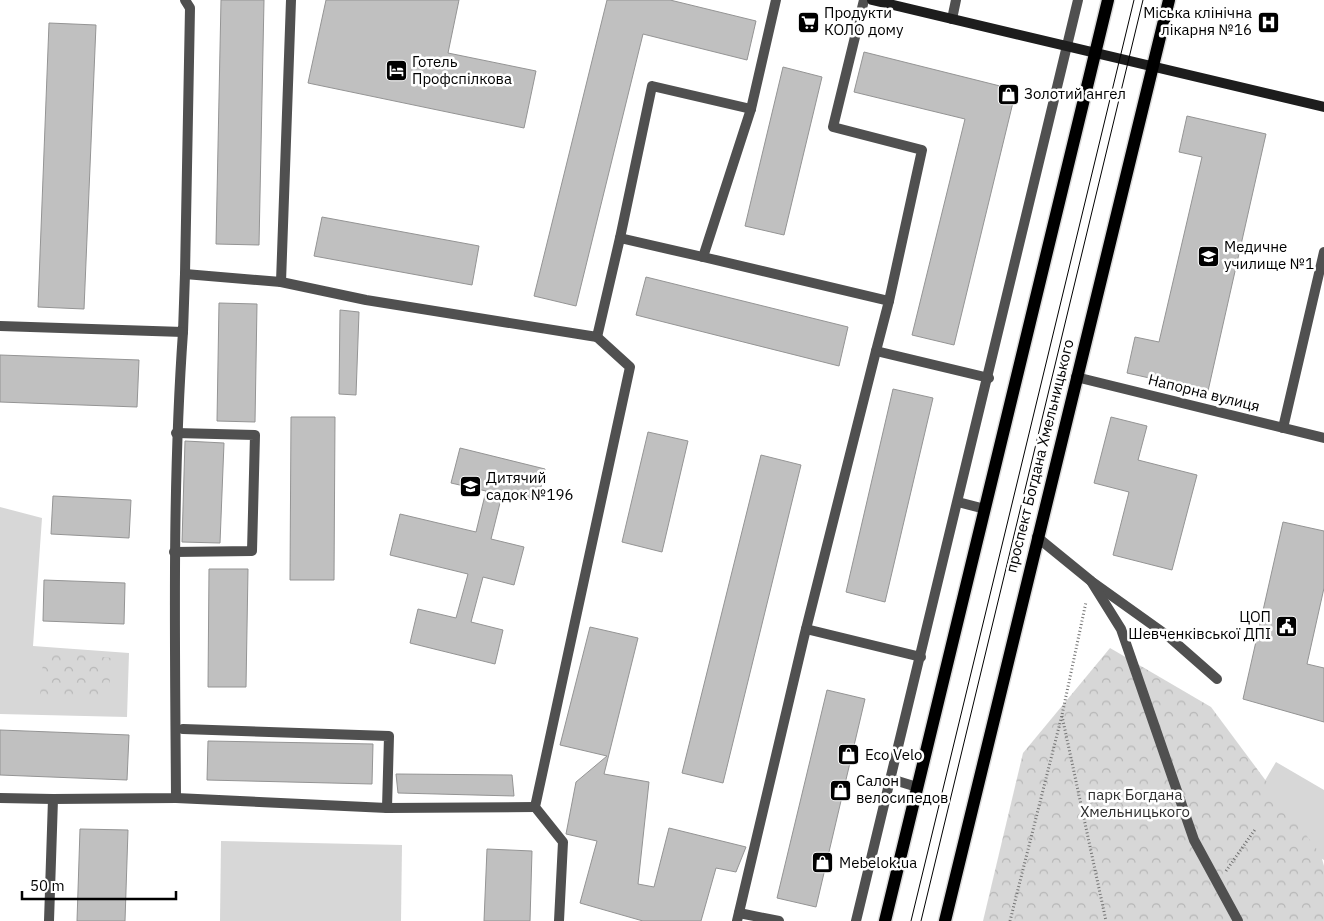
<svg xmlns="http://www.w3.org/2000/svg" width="1324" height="921" font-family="'IBM Plex Sans',sans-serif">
<defs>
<pattern id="forest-crowns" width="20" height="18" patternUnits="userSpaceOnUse" patternTransform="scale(1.25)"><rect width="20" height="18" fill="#d7d7d7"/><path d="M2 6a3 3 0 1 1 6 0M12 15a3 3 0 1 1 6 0" fill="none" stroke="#b7b7b7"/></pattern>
</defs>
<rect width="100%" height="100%" fill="#fff"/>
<g fill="#d7d7d7">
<path d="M0,507L42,518L33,646L129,653L127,717L0,714Z"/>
<path d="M1276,762L1324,790V860L1245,814Z"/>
<path d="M221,841L402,845L401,921H220Z"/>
</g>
<g fill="url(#forest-crowns)">
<path d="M1110,648L1211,707L1321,855L1324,866V921H983L1023,753Z"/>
<path d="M44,650L112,658L108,700L40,696Z"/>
</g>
<g fill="#c0c0c0" stroke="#949494">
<path d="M221,0H264L259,245L216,244Z"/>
<path d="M326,0H459L448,53L536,71L524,128L308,83Z"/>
<path d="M607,0H670L756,21L747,60L643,34L576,306L534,296Z"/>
<path d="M49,23L96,25L84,309L38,307Z"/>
<path d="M864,52L1016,90L954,345L912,335L965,119L854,92Z"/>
<path d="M783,67L822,77L784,235L745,226Z"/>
<path d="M1187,116L1266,134L1208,391L1127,373L1135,337L1159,342L1202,157L1179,152Z"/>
<path d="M322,217L479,246L472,285L314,256Z"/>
<path d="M646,277L848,327L839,366L636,315Z"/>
<path d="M219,303L257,304L255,422L217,421Z"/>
<path d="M340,310L359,312L356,395L339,394Z"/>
<path d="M0,355L139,360L137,407L0,402Z"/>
<path d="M893,389L933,398L885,602L846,592Z"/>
<path d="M291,417H335L334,580H290Z"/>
<path d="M1111,417L1147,426L1138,460L1197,475L1172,570L1113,555L1129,492L1094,483Z"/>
<path d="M648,432L688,441L662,552L622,542Z"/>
<path d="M185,441L224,443L220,543L182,542Z"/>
<path d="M460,448L545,469L538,500L503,491L491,539L524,547L514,585L483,577L471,622L503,630L495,664L410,643L418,609L456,618L468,574L390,555L400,514L476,532L486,491L451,483Z"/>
<path d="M761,455L801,465L723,783L682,773Z"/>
<path d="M53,496L131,500L129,538L51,534Z"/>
<path d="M1283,522L1324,531V588L1307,664L1324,668V722L1243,699Z"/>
<path d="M209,569H248L246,687H208Z"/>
<path d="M44,580L125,583L124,624L43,621Z"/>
<path d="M590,627L638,638L604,774L649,782L638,884L654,887L669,828L746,847L736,872L716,868L701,921H643L580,903L597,841L566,834L576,782L607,756L560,745Z"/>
<path d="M827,690L865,699L816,907L777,898Z"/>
<path d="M0,730L129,735L127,780L0,775Z"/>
<path d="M208,741L373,744L372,784L207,780Z"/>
<path d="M396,774L512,775L514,796L398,793Z"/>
<path d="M80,829L128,830L125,921H77Z"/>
<path d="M487,849L532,851L530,921H484Z"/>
</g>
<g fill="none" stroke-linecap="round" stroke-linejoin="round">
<defs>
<g id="primary">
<path d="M885,921L1108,0"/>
<path d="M945,921L1169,0"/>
</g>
</defs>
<use href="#primary" stroke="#dbdbdb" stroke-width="15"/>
<g stroke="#727272" stroke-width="3" stroke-dasharray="1 2.5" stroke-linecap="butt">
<path d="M1062,716L1106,921"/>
<path d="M1226,871L1256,828"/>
<path d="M1010,921L1062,715L1086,602"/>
</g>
<g stroke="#505050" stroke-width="10">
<path d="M185,0L190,8L185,274"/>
<path d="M864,0L833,127L922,150L889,301"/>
<path d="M952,19L956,0"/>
<path d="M620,238L652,86L751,109"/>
<path d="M703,257L889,301L876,351L989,378"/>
<path d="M281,282L291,0"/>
<path d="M0,326L183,332L185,274L281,282L366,300L597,337L620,238L703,257L751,109L776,0"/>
<path d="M1283,428L1324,252"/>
<path d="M958,502L985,509"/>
<path d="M1037,537L1091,581L1168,636L1217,679"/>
<path d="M174,552L252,551L255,435L176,433"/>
<path d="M1091,581L1121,629L1194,840L1238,921"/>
<path d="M806,629L921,657"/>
<path d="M183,729L389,736L387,808"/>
<path d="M891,779L917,787"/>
<path d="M0,798L53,799"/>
<path d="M176,798L387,808L535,807"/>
<path d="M739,913L779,921"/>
<path d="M49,921L53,799L176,798C175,643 172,487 183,332"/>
<path d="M559,921L563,842L535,807L630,367L597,337"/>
<path d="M737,921L804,637L876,351"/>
<path d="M856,921L1078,0"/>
</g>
<path stroke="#505050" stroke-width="10" d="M1076,377L1324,438"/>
<path stroke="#1d1d1d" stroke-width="10" d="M872,0L1324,107"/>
<use href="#primary" stroke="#000" stroke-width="12"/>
<g stroke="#000" stroke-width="1">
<path d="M911,921L1134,0"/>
<path d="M921,921L1143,0"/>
</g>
</g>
<defs>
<symbol id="supermarket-square" viewBox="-11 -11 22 22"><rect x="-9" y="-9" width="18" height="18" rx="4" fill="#000" stroke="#fff"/><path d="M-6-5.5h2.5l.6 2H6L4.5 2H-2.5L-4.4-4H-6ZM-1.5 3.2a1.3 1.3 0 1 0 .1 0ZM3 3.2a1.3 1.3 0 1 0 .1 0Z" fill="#fff"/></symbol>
<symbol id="hospital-square" viewBox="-11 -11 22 22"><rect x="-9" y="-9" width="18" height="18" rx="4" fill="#000" stroke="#fff"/><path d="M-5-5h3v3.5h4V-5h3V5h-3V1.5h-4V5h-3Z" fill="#fff"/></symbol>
<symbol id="hotel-square" viewBox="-11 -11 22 22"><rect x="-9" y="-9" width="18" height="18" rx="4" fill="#000" stroke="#fff"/><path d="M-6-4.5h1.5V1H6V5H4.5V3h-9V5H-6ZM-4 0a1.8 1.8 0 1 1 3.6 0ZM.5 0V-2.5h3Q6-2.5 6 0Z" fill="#fff"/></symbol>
<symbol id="shop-square" viewBox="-11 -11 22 22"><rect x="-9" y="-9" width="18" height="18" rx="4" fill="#000" stroke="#fff"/><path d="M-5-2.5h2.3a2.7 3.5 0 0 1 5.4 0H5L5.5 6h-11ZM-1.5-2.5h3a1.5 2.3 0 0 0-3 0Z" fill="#fff"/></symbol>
<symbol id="university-square" viewBox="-11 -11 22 22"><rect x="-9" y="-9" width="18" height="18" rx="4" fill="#000" stroke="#fff"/><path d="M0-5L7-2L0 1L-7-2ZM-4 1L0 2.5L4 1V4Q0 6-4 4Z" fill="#fff"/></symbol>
<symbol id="school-square" viewBox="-11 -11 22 22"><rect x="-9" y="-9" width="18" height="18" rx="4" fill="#000" stroke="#fff"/><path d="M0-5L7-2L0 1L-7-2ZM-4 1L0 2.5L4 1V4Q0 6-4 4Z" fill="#fff"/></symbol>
<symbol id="civic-square" viewBox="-11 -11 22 22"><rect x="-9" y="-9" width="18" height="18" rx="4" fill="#000" stroke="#fff"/><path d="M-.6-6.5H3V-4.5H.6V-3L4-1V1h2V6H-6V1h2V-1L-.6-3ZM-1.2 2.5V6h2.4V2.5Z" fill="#fff"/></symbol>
</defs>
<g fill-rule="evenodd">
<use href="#supermarket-square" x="796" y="10" width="25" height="25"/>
<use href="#hospital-square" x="1256" y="10" width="25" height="25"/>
<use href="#hotel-square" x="384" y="58" width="25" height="25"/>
<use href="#shop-square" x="996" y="82" width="25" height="25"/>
<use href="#university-square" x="1196" y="244" width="25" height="25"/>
<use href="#school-square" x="458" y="474" width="25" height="25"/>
<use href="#civic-square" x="1274" y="614" width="25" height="25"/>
<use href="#shop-square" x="836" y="742" width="25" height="25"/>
<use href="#shop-square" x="828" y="778" width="25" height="25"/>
<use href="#shop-square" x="810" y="850" width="25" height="25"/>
</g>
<g text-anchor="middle" stroke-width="5" stroke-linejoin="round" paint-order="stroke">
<g font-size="15" fill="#000" stroke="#fff" text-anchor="start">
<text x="824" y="18">Продукти<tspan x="824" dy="17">КОЛО дому</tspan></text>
<text x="1252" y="18" text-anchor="end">Міська клінічна<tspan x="1252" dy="17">лікарня №16</tspan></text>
<text x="412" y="67">Готель<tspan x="412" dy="17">Профспілкова</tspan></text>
<text x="1024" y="99">Золотий ангел</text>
<text x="1224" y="252">Медичне<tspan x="1224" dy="17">училище №1</tspan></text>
<text x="486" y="483">Дитячий<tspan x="486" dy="17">садок №196</tspan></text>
<text x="1271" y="622" text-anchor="end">ЦОП<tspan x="1271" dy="17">Шевченківської ДПІ</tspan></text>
<text x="865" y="760">Eco Velo</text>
<text x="856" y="786">Салон<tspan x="856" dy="17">велосипедов</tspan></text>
<text x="839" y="868">Mebelok.ua</text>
</g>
<g font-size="15" fill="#000" stroke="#fff">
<text transform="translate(1204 393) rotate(14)" y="5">Напорна вулиця</text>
<text transform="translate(1040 456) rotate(-76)" y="5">проспект Богдана Хмельницького</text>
</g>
<g font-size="15" fill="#2e2e2e" stroke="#fff">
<text x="1135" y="800">парк Богдана<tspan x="1135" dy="17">Хмельницького</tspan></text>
</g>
</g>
<path d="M22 891v8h154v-8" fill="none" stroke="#000000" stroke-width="2.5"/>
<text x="30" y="891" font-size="15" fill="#000000" stroke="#ffffff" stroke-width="4" paint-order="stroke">50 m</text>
</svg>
